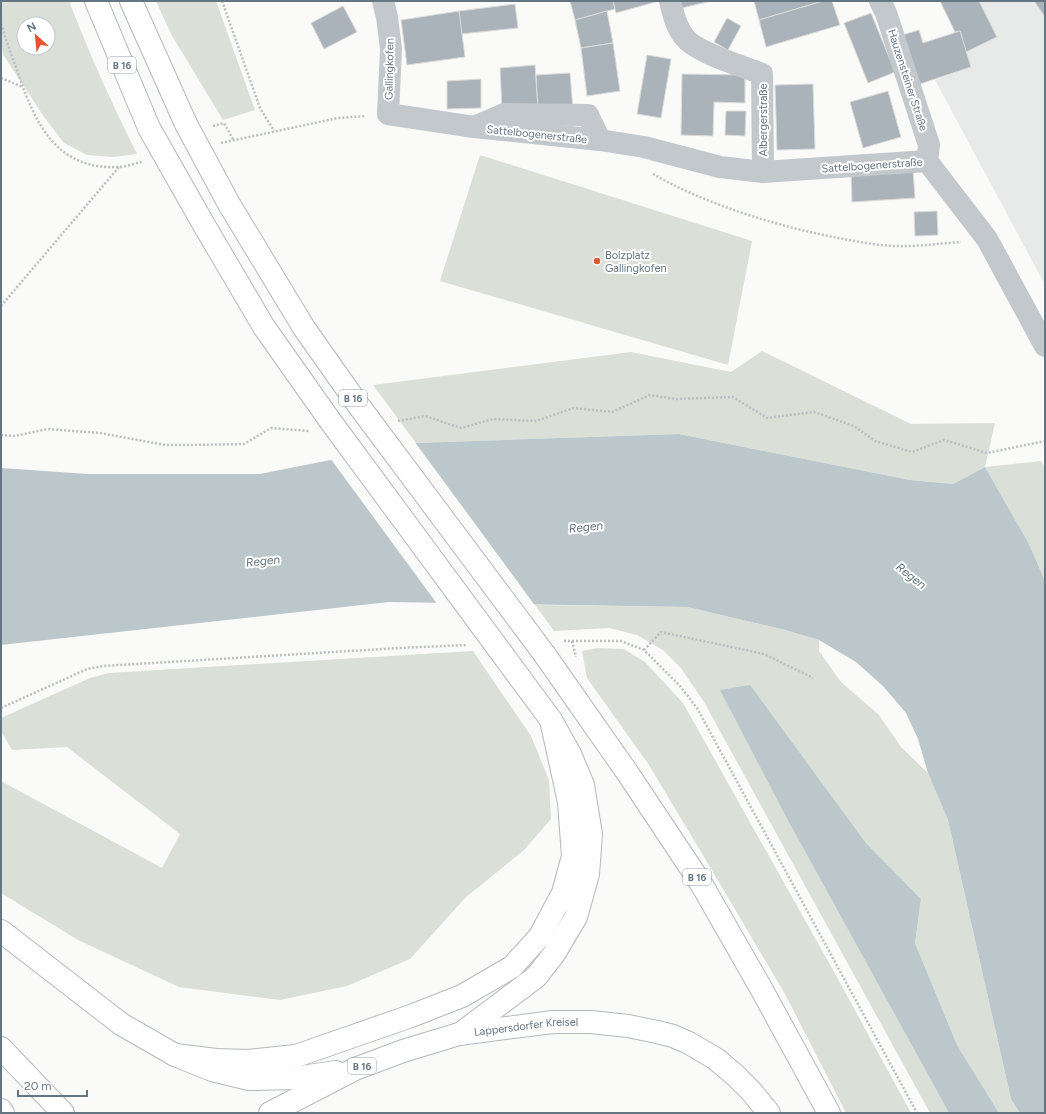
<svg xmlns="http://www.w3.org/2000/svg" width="1046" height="1114" font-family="Figtree,sans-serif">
<rect width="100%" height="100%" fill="#fafaf8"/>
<path fill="#e8e9e9" d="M979,1H1045V282L1044,283L935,80L971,67L966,52L997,37Z"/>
<g fill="#dadfd7" fill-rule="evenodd">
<path d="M1,1H69C89,53 112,104 137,154L113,157L87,155L64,143L44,117L4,56L1,47ZM24,24H48V48H24Z"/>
<path d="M156,1H216L255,110L223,120L171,34Z"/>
<path d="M480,155L752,241L728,365L440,281Z"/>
<path d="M762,351L911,424L995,423L985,467L1041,461L1045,468V581L1029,544L985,467L953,484L910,480L679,434L416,443L373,385L631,352L731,372Z"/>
<path d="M535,605L687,607L785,630L819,640V651L841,682L879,715L901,747L928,773L948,820L1011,1099L1020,1113H999L957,1045L915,943L921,899L865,842L791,826L949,1113H930L704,702L681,668L663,650L637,635L609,628L554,631Z"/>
<path d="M598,648L624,649L645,662L683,703L833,970L911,1113H846L785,994L710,867L649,765L587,678L582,651Z"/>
<path d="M473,651L531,736L549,780L551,819L524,850L465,898L410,959L347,986L280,1000L179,987L78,940L1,893V781L162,868L180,834L67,747L12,750L1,731V718L90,678L109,673Z"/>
</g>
<g fill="#bbc7cb">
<path d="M679,434L910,480L953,484L985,467L1029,544L1045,581V1113H1020L1011,1099L948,820L928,773L918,739L906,713L883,686L856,662L819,640L785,630L687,607L389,602L1,645V468L88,474H260L416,443Z"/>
<path d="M750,685L865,842L921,899L915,943L957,1045L999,1113H949L791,826L720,690Z"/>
</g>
<path fill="#fafaf8" d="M414,441L473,521L536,607L438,605L330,458Z"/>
<g fill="#aab3b9" stroke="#dcdcda">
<path d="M570,1H613L615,9L575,20Z"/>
<path d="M613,1H659L616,13Z"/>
<path d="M676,1H712L677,9Z"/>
<path d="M754,1H823L759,20Z"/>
<path d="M823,1H832L840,25L766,47L759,20Z"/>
<path d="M940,1H979L997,37L966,52L960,31L955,32Z"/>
<path d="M1034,1H1045V17Z"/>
<path d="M515,4L518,28L461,34L459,11Z"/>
<path d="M343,6L357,32L324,49L311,23Z"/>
<path d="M459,11L465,57L407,65L401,20Z"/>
<path d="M607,11L613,43L581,48L575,20Z"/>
<path d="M871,13L895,72L868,83L844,23Z"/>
<path d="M727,18L741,26L728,50L714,42Z"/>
<path d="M919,30L923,43L960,31L971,67L920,84L899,36Z"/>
<path d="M613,43L620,91L587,96L581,48Z"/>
<path d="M647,55L671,59L661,118L637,114Z"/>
<path d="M535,65L538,109H502L500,68Z"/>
<path d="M570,73L573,110L538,109L536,75Z"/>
<path d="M682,74L745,75V103L714,102L713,136L681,135Z"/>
<path d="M481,79V108L447,109V81Z"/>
<path d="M813,84L815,149L777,150L775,85Z"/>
<path d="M888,91L901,137L863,148L850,102Z"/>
<path d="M726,111H746L745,136L725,135Z"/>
<path d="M913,170L915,198L852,202L851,173Z"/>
<path d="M937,211L938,235L915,236L914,212Z"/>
</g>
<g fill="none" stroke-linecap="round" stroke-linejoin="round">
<defs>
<g id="highway">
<path d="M96,1L149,128"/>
<path d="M131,1L186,124"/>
<path d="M545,655L629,775L702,885L762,990L829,1113"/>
<path d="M1,931L121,1024L175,1055L212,1070L249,1079L295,1078L336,1072"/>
<path d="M460,1034L536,977L554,954L576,917L588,874L591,834L583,785L570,754L551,720L506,659"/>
<path d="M1,1048L63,1113"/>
<path d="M175,1055L216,1060L248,1061L296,1056L411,1016L462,996L512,967L540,936L563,893L573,856L569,802L551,720"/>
<path d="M1,1110L3,1113"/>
<path id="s1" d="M270,1113L355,1069L403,1051L459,1034L553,1022H591L628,1026L657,1032L673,1036L689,1043L716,1059L736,1076L751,1091L769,1113"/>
</g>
</defs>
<use href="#highway" stroke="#b4b9bd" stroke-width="24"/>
<g stroke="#bbbfc2" stroke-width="2.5" stroke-dasharray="2 2" stroke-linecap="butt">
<path d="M222,1L260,108L274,131"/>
<path d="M1,24C6,40 12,57 18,73C35,123 56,170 118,167C126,167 135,163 142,162"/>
<path d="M1,78L23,87"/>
<path d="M213,126L224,123L234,141"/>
<path d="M221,143L338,118L366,116"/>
<path d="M653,174C707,205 777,226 838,238C860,242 884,247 907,246C925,246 943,243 961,242"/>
<path d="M1,306L119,167"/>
<path d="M398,421L425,416L461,428L493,419L536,421L574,408L612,412L650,395L675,399L733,397L767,418L814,412L854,426L875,441L912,452L944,440L987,453L1045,441"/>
<path d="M1,435L15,436L47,429L100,433L165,445H188L244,444L271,428L310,431"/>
<path d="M564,641H621L644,650L680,686L697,708L917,1113"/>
<path d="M572,641L576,657"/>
<path d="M644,650L661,632L764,654L813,678"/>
<path d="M1,708L87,669L103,666L399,648L467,645"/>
</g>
<g stroke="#c3c8cc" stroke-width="22">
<path d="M383,1L387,17L391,49L388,114L474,127L600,140L644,147L720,167L763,172L927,161L987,239L1045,346"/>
<path d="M670,1C673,13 676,28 685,38C697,53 743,66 762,74L763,172"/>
<path d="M880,1L886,13L929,145L927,161"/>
<path d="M476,126L504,114L588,115L600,140"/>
</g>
<use href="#highway" stroke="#fff" stroke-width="22"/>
<defs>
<g id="highway-bridge">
<path d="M186,124L229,204L304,328L359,406L545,655"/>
<path d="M149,128L204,225L264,327L331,422L506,659"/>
</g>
</defs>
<use href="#highway-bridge" stroke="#b4b9bd" stroke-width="24" stroke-linecap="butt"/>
<use href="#highway-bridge" stroke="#fff" stroke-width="22"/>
</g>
<circle fill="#e4572e" stroke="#fff" stroke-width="1.5" cx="597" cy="261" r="4"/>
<g text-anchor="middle" stroke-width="4" stroke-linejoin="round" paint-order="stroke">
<g fill="#fff" stroke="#939fa8" stroke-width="1">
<rect x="108" y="57" width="28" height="16" rx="3"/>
<rect x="339" y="390" width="28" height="16" rx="3"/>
<rect x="683" y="869" width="28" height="16" rx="3"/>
<rect x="348" y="1058" width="28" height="16" rx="3"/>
</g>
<g font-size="10" font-weight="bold" fill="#657683">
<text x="122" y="69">B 16</text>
<text x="353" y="402">B 16</text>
<text x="697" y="881">B 16</text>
<text x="362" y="1070">B 16</text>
</g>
<g font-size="11" fill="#657683" stroke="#fff">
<text transform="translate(389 69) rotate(-89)" y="4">Gallingkofen</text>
<text transform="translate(908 80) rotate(72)" y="4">Hauzensteiner Straße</text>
<text transform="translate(763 120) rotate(-90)" y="4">Albergerstraße</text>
<text transform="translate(537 134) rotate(6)" y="4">Sattelbogenerstraße</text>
<text transform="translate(872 165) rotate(-4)" y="4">Sattelbogenerstraße</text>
<text dy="4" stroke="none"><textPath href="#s1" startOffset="273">Lappersdorfer Kreisel</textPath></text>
</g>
<g font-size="11" fill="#657683" stroke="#fff" text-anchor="start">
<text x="605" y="259">Bolzplatz<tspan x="605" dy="13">Gallingkofen</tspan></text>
</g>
<g font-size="12" font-style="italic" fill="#60757c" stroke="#fff">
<text transform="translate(586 527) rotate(-6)" y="4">Regen</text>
<text transform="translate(263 561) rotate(-6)" y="4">Regen</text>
<text transform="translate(911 576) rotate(38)" y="4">Regen</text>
</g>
</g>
<rect width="1046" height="1114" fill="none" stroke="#657683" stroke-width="4"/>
<g transform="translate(36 36) rotate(333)"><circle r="19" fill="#ffffff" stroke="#c1c8cd"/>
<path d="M0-3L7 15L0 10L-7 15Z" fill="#e4572e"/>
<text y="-6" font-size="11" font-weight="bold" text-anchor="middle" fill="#657683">N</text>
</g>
<path d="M18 1090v6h69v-6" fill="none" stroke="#657683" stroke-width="2"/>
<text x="24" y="1090" font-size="12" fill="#657683" stroke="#ffffff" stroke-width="3" paint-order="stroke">20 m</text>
</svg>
